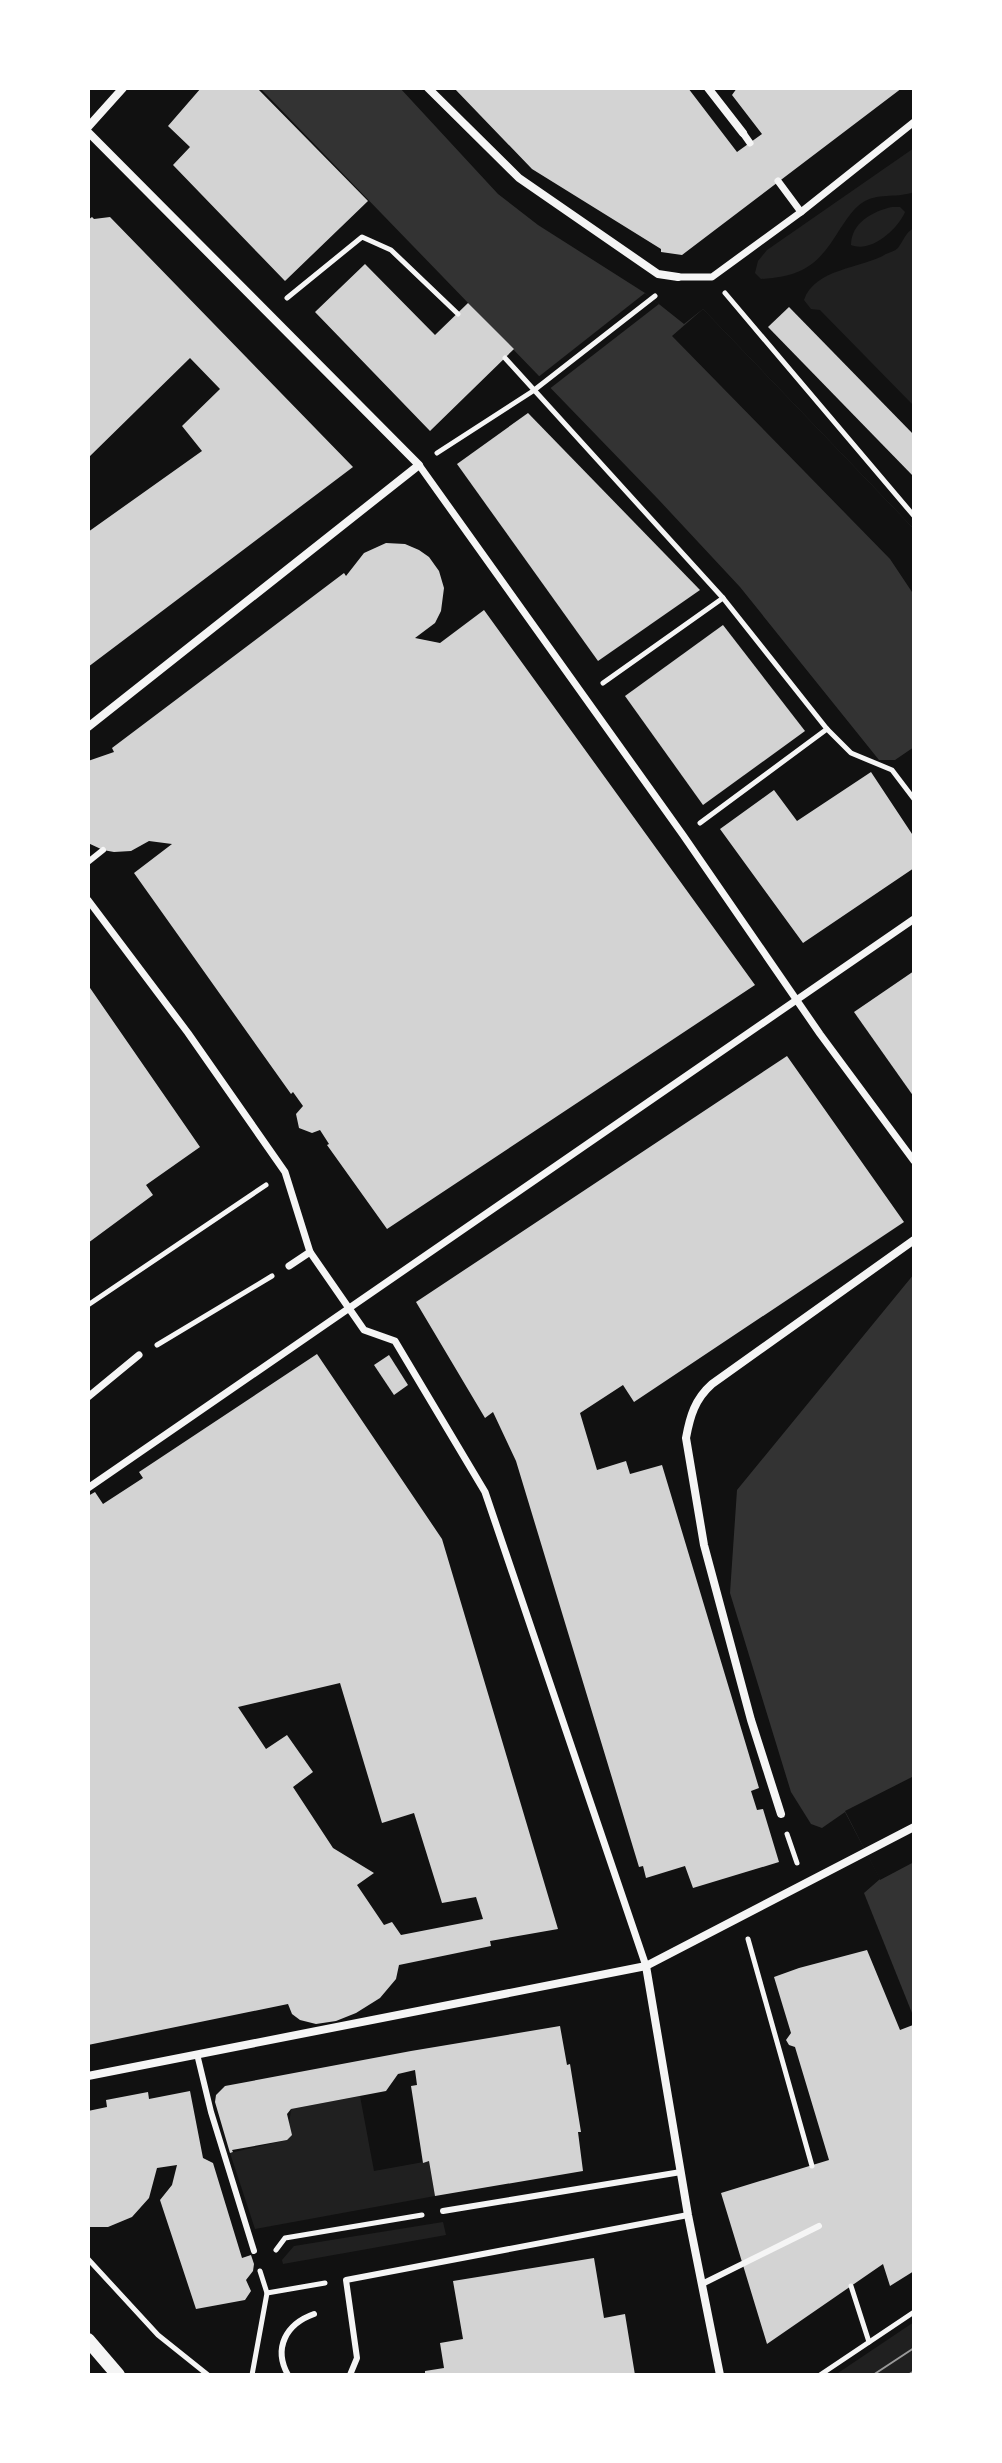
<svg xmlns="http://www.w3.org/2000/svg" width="1002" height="2463" font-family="'Public Sans',sans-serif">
<rect width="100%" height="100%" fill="#111"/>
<g fill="#202020">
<path d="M914,148V192C899,198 880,193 865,201C854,207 847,219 840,229C818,265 804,276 761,279L755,273L758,261L767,250Z"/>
<path d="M892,207H900L905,212C897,230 871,253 851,245C851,223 873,211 892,207Z"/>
<path d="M914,228V406L820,310L811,309L804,300C815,268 861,269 886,254C890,252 895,251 898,248C904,240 905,233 914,228Z"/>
<path d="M360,2096L374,2171L429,2161L435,2196L255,2229L230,2153L287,2140L291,2109Z"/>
<path d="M443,2222L446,2235L283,2264L282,2260L294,2246Z"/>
<path d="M914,2322V2375H835Z"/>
</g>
<g fill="#333">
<path d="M260,88H400L498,194L538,225L645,293L684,324L703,309L914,529V747L895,760H879L740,587L658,499Z"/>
<path d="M914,1274V2018L864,1893L880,1879L845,1812L822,1828L811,1824L791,1792L730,1593L737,1490Z"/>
</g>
<g fill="#111">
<path d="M645,293L659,304L548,390L537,378Z"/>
<path d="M703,309L914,529V595L890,559L672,336Z"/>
<path d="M914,1776V1862L880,1880L845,1811Z"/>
</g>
<g fill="#d3d3d3" fill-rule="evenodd">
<path d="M201,88H257L368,201L285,281L173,165L190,147L168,126Z"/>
<path d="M454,88H688L737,152L762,134L732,95L737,88H902L682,255L661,252V249L532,169Z"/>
<path d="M92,217L94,219L110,217L353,467L88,667V532L202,451L182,426L220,389L190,358L88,458V220Z"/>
<path d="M365,264L435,335L468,303L514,349L430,431L315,312Z"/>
<path d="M789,307L914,435V477L768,327Z"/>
<path d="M528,413L700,590L598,661L457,464Z"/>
<path d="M386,543L405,544L419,550L429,557L439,571L444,588L441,611L435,623L415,638L440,643L484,610L755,985L387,1229L327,1145L329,1144L320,1130L312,1133L299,1128L296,1114L303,1106L293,1092L291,1094L134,873L172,844L149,841L131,851L114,852L103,850L88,843V761L114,752L112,748L344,573L346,576L364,553Z"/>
<path d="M723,625L805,731L703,805L625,696Z"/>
<path d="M871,772L914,837V868L803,943L720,829L774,790L797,821Z"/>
<path d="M914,971V1097L854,1012Z"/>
<path d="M88,985L200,1147L146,1185L153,1195L88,1243Z"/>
<path d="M787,1056L904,1222L634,1402L623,1385L580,1413L597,1470L626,1461L630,1474L662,1465L759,1788L751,1791L757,1810L763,1809L779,1862L693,1888L685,1866L646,1878L643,1866L639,1867L516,1461L493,1412L485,1418L416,1302Z"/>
<path d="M317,1354L442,1539L558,1929L490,1941L491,1946L399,1965L396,1979L380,1998L356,2013L336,2021L316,2024L300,2020L292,2014L288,2004L88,2045V1496L95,1492L103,1504L143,1478L139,1472ZM340,1683L382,1823L414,1813L442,1903L476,1897L483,1919L401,1935L392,1922L384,1925L357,1885L374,1873L333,1848L293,1787L313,1772L287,1735L266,1749L238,1707Z"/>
<path d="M389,1355L408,1385L394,1395L374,1365Z"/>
<path d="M867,1950L900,2030L913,2025L914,2028V2271L890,2286L883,2264L767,2344L721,2193L829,2160L795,2047L789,2045L786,2040L791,2033L774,1977L799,1968Z"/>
<path d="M560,2026L567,2065L570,2064L581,2132H578L583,2171L435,2196L429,2161L423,2163L411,2086L417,2085L415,2070L398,2074L386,2091L291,2109L287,2114L292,2135L287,2140L232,2150L233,2152L230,2153L215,2102L216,2095L225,2086L411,2051Z"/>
<path d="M190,2091L203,2158L213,2163L242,2258L251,2255L254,2264L253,2271L246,2280L251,2291L245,2300L196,2309L160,2200L172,2185L177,2165L157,2168L149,2198L132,2217L108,2227H88V2111L107,2107L106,2100L148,2092L149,2099Z"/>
<path d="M594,2258L604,2318L625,2314L635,2375H425V2371L444,2368L440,2343L463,2339L453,2281Z"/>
</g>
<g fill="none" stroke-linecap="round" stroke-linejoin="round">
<g stroke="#f5f5f5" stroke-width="5">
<path d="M725,293L914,516"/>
<path d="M287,298L362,237L391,250L458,314"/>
<path d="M505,358L723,598L827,729L851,753L892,770L914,799"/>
<path d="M437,453L533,391L655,296"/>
<path d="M603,683L723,598"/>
<path d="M700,823L827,729"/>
<path d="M88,1305L266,1185"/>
<path d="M157,1345L272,1276"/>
<path d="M787,1834L797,1863"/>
<path d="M748,1939L812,2166"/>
<path d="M276,2250L285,2238L422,2215"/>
<path d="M88,2259L158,2335L208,2375"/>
<path d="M851,2286L869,2342"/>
<path d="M267,2293L325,2283"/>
<path d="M252,2375L267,2293L260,2271"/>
<path d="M820,2375L914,2312"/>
</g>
<g stroke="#f5f5f5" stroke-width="6">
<path d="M88,862L103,850"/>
<path d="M197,2054L211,2112L254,2251"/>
<path d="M443,2211L681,2172"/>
<path d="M702,2284L819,2226"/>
<path d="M288,2375C273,2348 286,2324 314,2314"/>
<path d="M350,2375L357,2358L346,2280L688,2215"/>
</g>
<g stroke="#f5f5f5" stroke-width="7">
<path d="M743,133L750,143"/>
<path d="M778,181L801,212"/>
<path d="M678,277H712L801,212L914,122"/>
<path d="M419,465L683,835L820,1034L914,1161"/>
<path d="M88,900L188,1033L285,1172L310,1252L364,1330L395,1341L485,1492L646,1966"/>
<path d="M289,1266L310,1252"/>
<path d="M88,1397L139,1355"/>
<path d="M88,1488L914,919"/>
</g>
<g stroke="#f5f5f5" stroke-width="8">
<path d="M428,88L519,178L658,274L678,277"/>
<path d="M708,88L743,133"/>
<path d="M88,127L123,88"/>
<path d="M88,132L419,465L88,727"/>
<path d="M781,1814L751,1720L704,1545L686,1438C690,1416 695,1399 712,1384L914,1240"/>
<path d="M646,1966L688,2215L720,2375"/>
<path d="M88,2076L646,1966L914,1827"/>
</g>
<path stroke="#f5f5f5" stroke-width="14" d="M88,2340L118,2375"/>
<g stroke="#9a9a9a" stroke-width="2">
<path d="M873,2375L914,2348"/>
<path d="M908,2375L914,2371"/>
</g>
</g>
<rect width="1002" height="2463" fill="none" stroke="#ffffff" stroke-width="180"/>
</svg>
